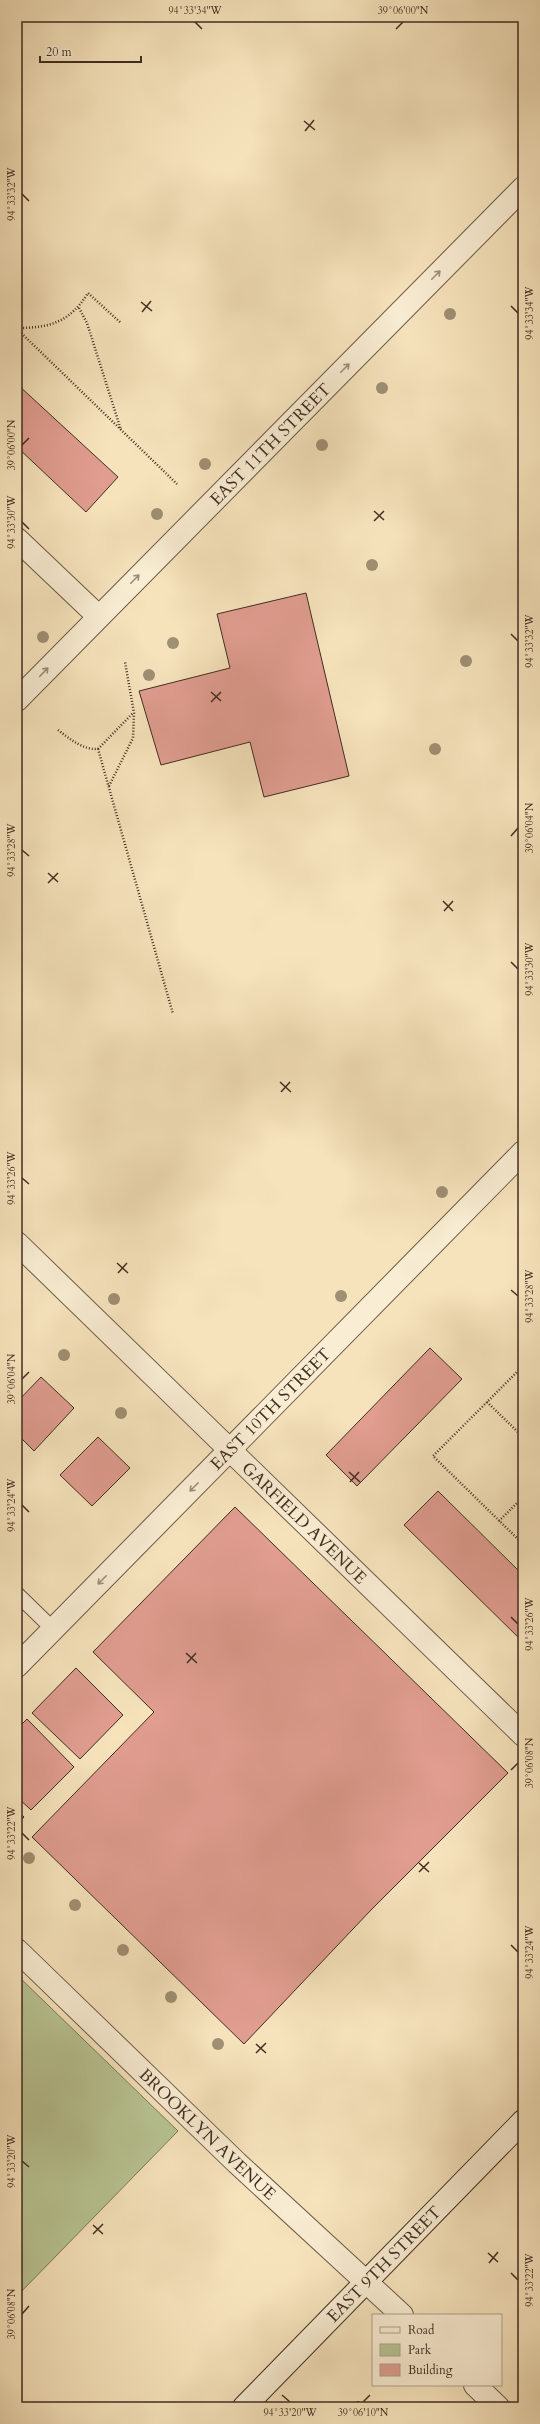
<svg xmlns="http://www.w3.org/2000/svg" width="540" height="2424" font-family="Cardo,serif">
<rect width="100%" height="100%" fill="#f6e3bc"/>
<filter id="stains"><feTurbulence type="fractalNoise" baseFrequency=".005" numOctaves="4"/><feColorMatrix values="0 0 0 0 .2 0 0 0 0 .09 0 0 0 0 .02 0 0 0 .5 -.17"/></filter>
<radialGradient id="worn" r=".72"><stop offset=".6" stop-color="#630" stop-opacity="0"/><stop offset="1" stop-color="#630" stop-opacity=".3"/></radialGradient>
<path fill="#b8c493" stroke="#7c785a" d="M17,1975L178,2131L17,2296Z"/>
<g fill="#e09d90" stroke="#402d21">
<path d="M17,384L118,477L86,512L17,447Z"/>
<path d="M306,593L349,776L264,797L250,742L161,765L139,691L230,668L217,614Z"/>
<path d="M430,1348L462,1379L357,1486L326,1455Z"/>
<path d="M41,1377L74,1408L34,1451L17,1434V1402Z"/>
<path d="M98,1437L130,1468L92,1506L60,1475Z"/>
<path d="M438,1491L523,1575V1642L404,1525Z"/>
<path d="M235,1507L508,1773L371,1910L244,2044L32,1837L154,1712L93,1652Z"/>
<path d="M76,1668L123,1715L80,1759L32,1713Z"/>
<path d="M27,1719L74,1767L31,1810L17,1797V1729Z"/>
<path d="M17,1810L24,1817L17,1825Z"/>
<path d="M358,2401L364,2407H352Z"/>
</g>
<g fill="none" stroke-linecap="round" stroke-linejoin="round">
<defs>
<path id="service" d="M17,1594L53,1629"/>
<g id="minor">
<path d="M17,539L98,616"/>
<path id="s1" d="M17,700L523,188"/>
<path id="s2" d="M17,1243L523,1735"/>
<path id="s3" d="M17,1666L523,1152"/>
</g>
<g id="tertiary">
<path id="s4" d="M17,1950L237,2163L402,2315"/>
<path d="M475,2385L498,2407"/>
</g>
<g id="secondary">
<path id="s5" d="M244,2407L523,2121"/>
</g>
</defs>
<use href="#service" stroke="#6e5a48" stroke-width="16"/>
<use href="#minor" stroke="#6e5a48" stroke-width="24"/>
<use href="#tertiary" stroke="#6e5a48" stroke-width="24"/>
<use href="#secondary" stroke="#402d21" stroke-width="24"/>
<g stroke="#402d21" stroke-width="2.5" stroke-dasharray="1 2" stroke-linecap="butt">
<path d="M79,308L87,323L121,430"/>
<path d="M17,328C50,328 70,322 88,293L121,323"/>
<path d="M17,329L177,484"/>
<path d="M58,730C70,739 83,750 98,749L173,1014"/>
<path d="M98,749L133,713"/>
<path d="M109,786L133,738L134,713L125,662"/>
<path d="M523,1366L433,1456L523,1544"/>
<path d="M487,1402L523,1437"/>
<path d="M499,1521L523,1497"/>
</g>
<use href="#service" stroke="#f9edd3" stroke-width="14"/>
<use href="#minor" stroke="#f9edd3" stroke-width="22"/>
<use href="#tertiary" stroke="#f9edd3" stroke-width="22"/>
<use href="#secondary" stroke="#f9edd3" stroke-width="22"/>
</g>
<g fill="#9f8f73">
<circle cx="450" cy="314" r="6"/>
<circle cx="382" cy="388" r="6"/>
<circle cx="322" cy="445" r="6"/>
<circle cx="205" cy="464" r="6"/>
<circle cx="157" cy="514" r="6"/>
<circle cx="372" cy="565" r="6"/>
<circle cx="43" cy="637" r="6"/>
<circle cx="173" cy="643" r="6"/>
<circle cx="466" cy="661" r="6"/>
<circle cx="149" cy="675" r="6"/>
<circle cx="435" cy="749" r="6"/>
<circle cx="442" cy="1192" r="6"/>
<circle cx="341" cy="1296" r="6"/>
<circle cx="114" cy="1299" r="6"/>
<circle cx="64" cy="1355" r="6"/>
<circle cx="121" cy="1413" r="6"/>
<circle cx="29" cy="1858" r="6"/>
<circle cx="75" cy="1905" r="6"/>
<circle cx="123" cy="1950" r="6"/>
<circle cx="171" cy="1997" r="6"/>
<circle cx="218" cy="2044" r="6"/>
</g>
<defs><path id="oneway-shaft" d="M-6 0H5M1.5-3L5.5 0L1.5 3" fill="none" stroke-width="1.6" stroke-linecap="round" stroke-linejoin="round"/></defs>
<g stroke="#9c8d7a">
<use href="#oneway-shaft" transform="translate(436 275) rotate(-45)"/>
<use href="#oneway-shaft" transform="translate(345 368) rotate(-45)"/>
<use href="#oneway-shaft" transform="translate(135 579) rotate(-45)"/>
<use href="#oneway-shaft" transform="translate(44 672) rotate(-46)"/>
<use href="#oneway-shaft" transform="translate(194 1487) rotate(135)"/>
<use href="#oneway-shaft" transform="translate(102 1580) rotate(135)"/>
</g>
<path fill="none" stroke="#402d21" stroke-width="1.5" d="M195,22L202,29M396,29L403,22M304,121L315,130M305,131L314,120M22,194L29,201M141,302L152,311M511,306L518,313M142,312L151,301M22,445L29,438M374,511L384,520M374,521L384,511M22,522L29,529M511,634L518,641M211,692L221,701M211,702L221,692M511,836L518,828M22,850L29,856M48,873L58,882M48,883L58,873M443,901L453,911M444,911L453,901M511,962L518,969M280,1082L291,1092M281,1092L290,1082M22,1178L29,1184M117,1263L128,1273M118,1273L127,1263M511,1290L518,1296M22,1379L29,1372M349,1472L360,1482M350,1482L359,1472M22,1505L29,1512M511,1617L518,1624M186,1653L197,1663M187,1663L196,1653M511,1770L518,1763M22,1833L29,1840M419,1863L429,1872M419,1872L429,1862M511,1945L518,1952M256,2044L266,2053M256,2053L266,2043M22,2161L29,2167M93,2225L103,2234M93,2234L103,2224M488,2253L498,2262M489,2263L498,2252M511,2273L518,2280M22,2314L29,2306M282,2395L290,2402M363,2402L370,2395"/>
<g text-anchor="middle" stroke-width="3" stroke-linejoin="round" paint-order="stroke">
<g font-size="17" fill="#402d21" stroke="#f9edd3">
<text dy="6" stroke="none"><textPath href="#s1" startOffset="360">EAST 11TH STREET</textPath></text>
<text dy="6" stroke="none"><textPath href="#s3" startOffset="361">EAST 10TH STREET</textPath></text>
<text dy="6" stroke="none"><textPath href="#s2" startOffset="401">GARFIELD AVENUE</textPath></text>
<text dy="6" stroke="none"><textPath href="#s4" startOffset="265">BROOKLYN AVENUE</textPath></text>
<text dy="6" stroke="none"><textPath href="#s5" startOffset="200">EAST 9TH STREET</textPath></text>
</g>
</g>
<rect width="540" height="2424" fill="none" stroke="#f6e3bc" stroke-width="44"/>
<rect x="372" y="2314" width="130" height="72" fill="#f9edd3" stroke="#afa08c"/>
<rect x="380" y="2327" width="20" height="6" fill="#f9edd3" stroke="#afa08c"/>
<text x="408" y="2334" font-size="12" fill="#402d21">Road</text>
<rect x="380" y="2344" width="20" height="12" fill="#b8c493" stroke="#afa08c"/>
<text x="408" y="2354" font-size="12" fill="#402d21">Park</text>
<rect x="380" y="2364" width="20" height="12" fill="#e09d90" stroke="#afa08c"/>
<text x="408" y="2374" font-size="12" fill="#402d21">Building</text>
<path d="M40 56v6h101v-6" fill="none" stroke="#402d21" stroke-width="2"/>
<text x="46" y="56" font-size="12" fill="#402d21" stroke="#f9edd3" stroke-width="3" paint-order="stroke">20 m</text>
<rect x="22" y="22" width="496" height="2380" fill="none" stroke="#402d21" stroke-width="1.5"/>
<g font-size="10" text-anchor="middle" fill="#402d21">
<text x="195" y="14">94°33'34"W</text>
<text x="403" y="14">39°06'00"N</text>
<text transform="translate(11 194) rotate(-90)" y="4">94°33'32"W</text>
<text transform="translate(529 313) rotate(-90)" y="4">94°33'34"W</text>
<text transform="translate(11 445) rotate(-90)" y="4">39°06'00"N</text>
<text transform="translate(11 522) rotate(-90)" y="4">94°33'30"W</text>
<text transform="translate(529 641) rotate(-90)" y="4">94°33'32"W</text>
<text transform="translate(529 828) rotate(-90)" y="4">39°06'04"N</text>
<text transform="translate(11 850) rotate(-90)" y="4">94°33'28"W</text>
<text transform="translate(529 969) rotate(-90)" y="4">94°33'30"W</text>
<text transform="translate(11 1178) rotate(-90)" y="4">94°33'26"W</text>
<text transform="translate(529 1296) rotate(-90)" y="4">94°33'28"W</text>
<text transform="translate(11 1379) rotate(-90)" y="4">39°06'04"N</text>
<text transform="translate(11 1505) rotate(-90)" y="4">94°33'24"W</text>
<text transform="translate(529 1624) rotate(-90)" y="4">94°33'26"W</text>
<text transform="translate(529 1763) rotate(-90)" y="4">39°06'08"N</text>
<text transform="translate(11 1833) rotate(-90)" y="4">94°33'22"W</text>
<text transform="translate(529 1952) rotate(-90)" y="4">94°33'24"W</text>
<text transform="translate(11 2161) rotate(-90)" y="4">94°33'20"W</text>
<text transform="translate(529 2280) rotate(-90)" y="4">94°33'22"W</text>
<text transform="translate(11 2314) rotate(-90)" y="4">39°06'08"N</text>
<text x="290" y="2416">94°33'20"W</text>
<text x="363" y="2416">39°06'10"N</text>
</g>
<rect width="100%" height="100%" filter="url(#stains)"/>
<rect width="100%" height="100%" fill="url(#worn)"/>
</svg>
